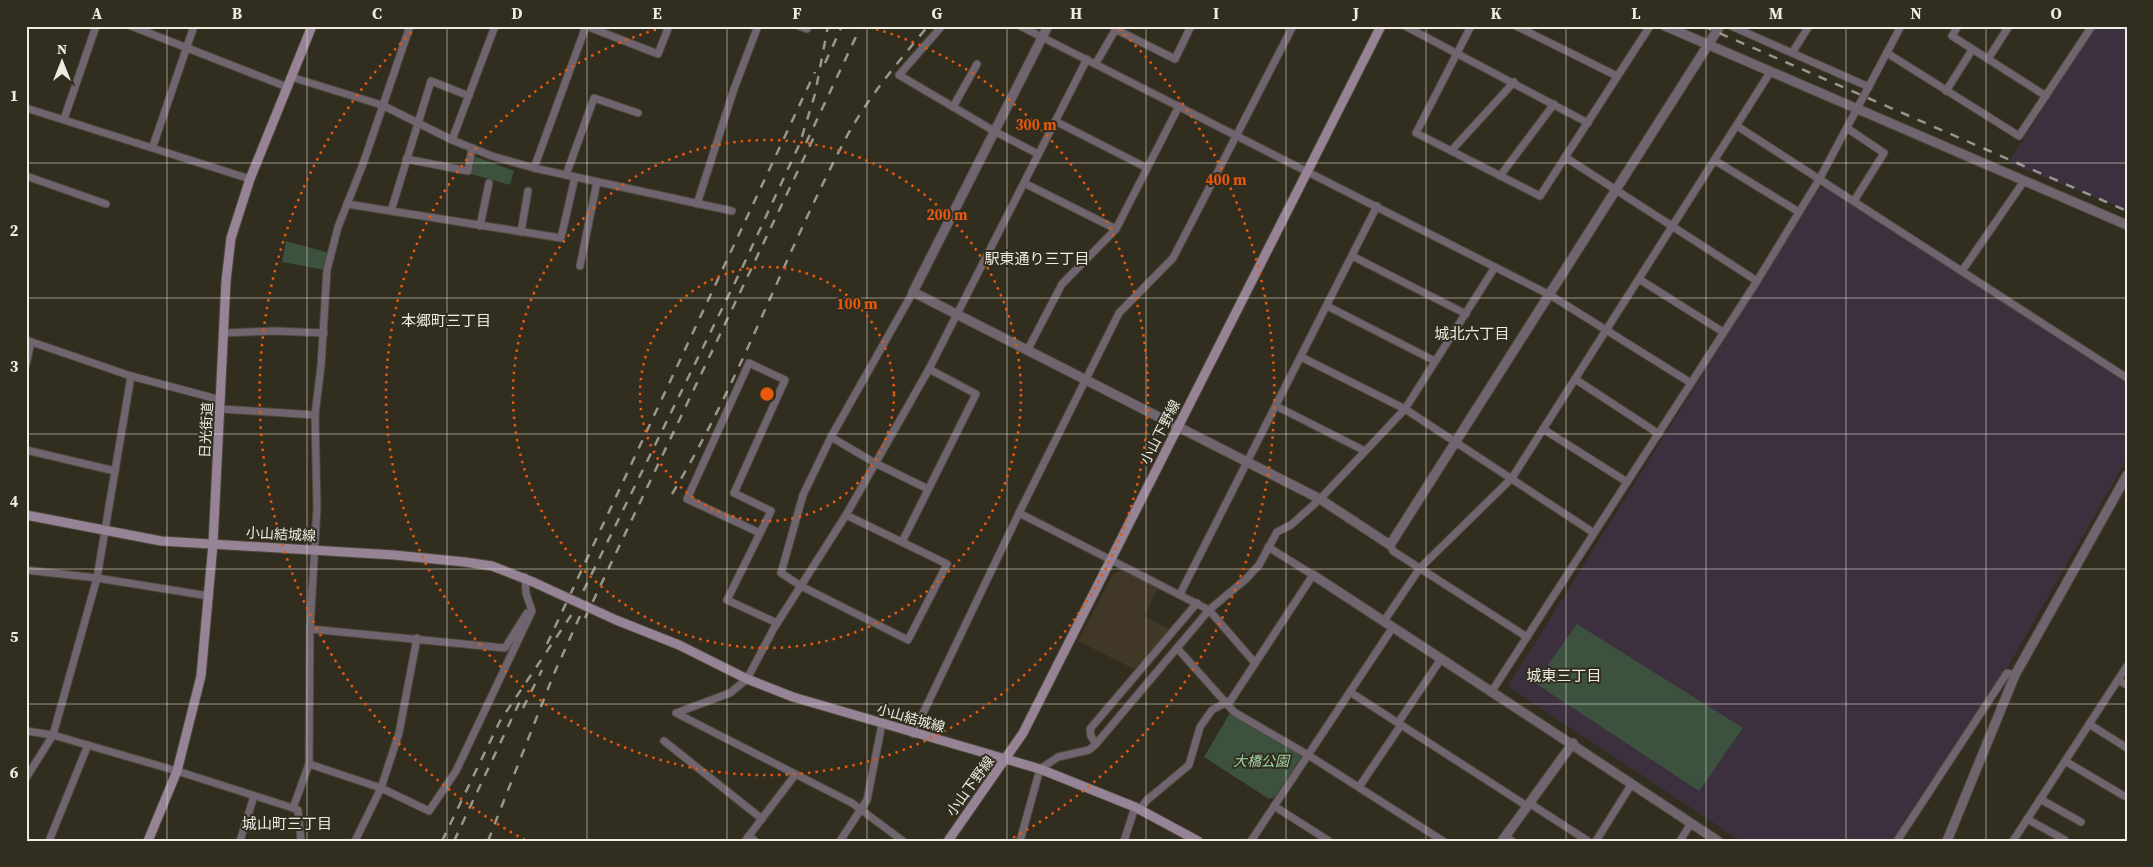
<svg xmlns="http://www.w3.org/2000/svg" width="2153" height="867" font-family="'Source Serif 4','Noto Sans JP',serif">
<rect width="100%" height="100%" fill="#312d1f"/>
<path fill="#413727" d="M1122,570L1158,588L1144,616L1169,629L1136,670L1078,641L1113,574Z"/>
<g fill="#3c303e">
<path d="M2096,26H2127V210L2008,163Z"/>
<path d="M1826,187L2127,382V459L2006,670L1895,841H1741L1508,686L1819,188Z"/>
</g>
<g fill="#3c513e">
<path d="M474,156L514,171L510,185L471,174Z"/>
<path d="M286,241L329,253L325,270L282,262Z"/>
<path d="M1577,624L1743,728L1699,791L1535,683Z"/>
<path d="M1230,713L1299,752L1301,757L1275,797L1269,799L1204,757Z"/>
</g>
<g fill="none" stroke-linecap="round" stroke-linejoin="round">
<defs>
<g id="minor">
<path d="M131,26L287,87"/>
<path d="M586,26L658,54L669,26"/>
<path d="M799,26L807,29"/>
<path d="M942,26L899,75L994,131L1038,154"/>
<path d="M1020,26L1550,295L1691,383"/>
<path d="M1405,26L1588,123"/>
<path d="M1471,26L1416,133L1540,196L1650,26"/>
<path d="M1516,26L1617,76"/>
<path d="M1731,26L1869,87"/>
<path d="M1958,26L1952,36L2046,96"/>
<path d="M1115,29L1175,59L1191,26"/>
<path d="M1792,53L1809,26"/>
<path d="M1887,53L2019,136L2092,26"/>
<path d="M1988,59L2009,26"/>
<path d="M1096,63L1117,27"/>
<path d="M291,77L382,105L452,140L492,156L534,168L732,211"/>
<path d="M1946,91L1972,50"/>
<path d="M953,107L977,64"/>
<path d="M26,108L250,179"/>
<path d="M64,119L96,26"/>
<path d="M1055,121L1147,168"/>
<path d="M1737,126L2127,378"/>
<path d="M1847,128L1884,153L1854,201"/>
<path d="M452,140L495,26"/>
<path d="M153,146L194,26"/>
<path d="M1451,151L1514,82"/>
<path d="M1565,157L1757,281"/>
<path d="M406,159L468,171L472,148"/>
<path d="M1714,160L1799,212"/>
<path d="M534,168L586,26"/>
<path d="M566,175L594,98L638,113"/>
<path d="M26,176L106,204"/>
<path d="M1500,176L1554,104"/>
<path d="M1024,183L1116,229"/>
<path d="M347,204L561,238L575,177"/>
<path d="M697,204L734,89L758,26"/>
<path d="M391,211L431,81L469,96"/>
<path d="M480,226L489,183"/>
<path d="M521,232L528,191"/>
<path d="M1352,256L1466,314"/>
<path d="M580,266L597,182"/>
<path d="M1962,271L2024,181"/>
<path d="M1639,279L1723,332"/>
<path d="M1327,306L1435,361"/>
<path d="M223,333L275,331L324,333"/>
<path d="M26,340L131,376L221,400"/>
<path d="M1027,351L1062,284L1116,229L1179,106"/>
<path d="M1301,357L1405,409L1594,533"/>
<path d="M26,365L31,342"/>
<path d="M1575,379L1659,434"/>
<path d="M1276,406L1365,451"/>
<path d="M221,409L315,415"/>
<path d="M1543,429L1627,482"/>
<path d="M831,437L875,463L928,489"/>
<path d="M26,450L115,471"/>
<path d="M1019,513L1209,610L1255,663"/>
<path d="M846,515L947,564L908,640L801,586L781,573L803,495L831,437L913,292"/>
<path d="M760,533L687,499L749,363L785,380L734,493L771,511L727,600L777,623"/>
<path d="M902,542L976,394L929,369"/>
<path d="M1390,545L1393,551L1527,637"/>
<path d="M26,570L97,578L209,596"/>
<path d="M1180,594L1377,206"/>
<path d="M1384,621L1420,568L1512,478L1771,71"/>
<path d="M310,629L505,648L527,613"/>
<path d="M1177,648L1234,712L1308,755L1443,841"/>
<path d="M2118,680L2127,685"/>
<path d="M1492,691L1757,281L1820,178L1901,26"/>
<path d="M1350,692L1527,806"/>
<path d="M1398,723L1441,659"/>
<path d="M2089,724L2127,748"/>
<path d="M26,731L53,735L177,771L293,808L298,810L301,841"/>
<path d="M913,734L1019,513L1119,313L1173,258L1293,26"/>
<path d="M664,741L762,819"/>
<path d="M1096,744L1091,736L1090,729L1197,603"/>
<path d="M2065,761L2124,796"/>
<path d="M309,764L381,788L429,811L456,771L532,611L526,593L525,577"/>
<path d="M26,778L53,735L97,578L131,376"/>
<path d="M1359,787L1401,725"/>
<path d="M2040,799L2081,822"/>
<path d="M1529,803L1588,841"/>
<path d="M1274,806L1329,841"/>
<path d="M293,808L309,764L310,629L317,507L315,415L321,366L327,270L338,227L363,164L410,26"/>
<path d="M1139,810L1147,800L1189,765L1200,727L1212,710L1231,700L1313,575L1268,547"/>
<path d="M2027,819L2065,840"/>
<path d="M749,836L755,841"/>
<path d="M1505,836L1512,841"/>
<path d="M49,841L88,745"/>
<path d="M240,841L254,796"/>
<path d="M355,841L381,788L399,733L417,638"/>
<path d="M745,841L795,775"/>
<path d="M840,841L867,800L882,724"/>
<path d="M903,841L852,803L676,713L730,693L747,679L774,628L846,515L929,369L1087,59"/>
<path d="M1020,841L1040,769L1058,757L1089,750L1096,744L1209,610L1246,579L1259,565L1277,532L1291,525L1320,499L1405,409L1495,267"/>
<path d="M1124,841L1135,807"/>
<path d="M1251,841L1393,627"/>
<path d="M1596,841L1631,785"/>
<path d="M1680,841L1691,823"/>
<path d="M1897,841L2007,673L2015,675"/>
<path d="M2013,841L2127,666"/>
</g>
<g id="tertiary">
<path d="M1048,26L913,292L1320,499L1390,545L1720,26"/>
<path d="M1665,26L2127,225"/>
<path d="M1313,575C1449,663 1583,752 1718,841"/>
<path d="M1502,841L1573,743"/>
<path d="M1947,841L2015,675L2127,475"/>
</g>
<g id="secondary">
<path d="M26,515L161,541L394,555L465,562L492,566L533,582"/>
<path d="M616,620L679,645L747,679L793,697L1040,769L1135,807L1198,841"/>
<path d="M148,841L177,771L201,676L213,544L226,281L231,238L250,179L312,26"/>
<path d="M948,841L1023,733L1381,26"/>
</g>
</defs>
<use href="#minor" stroke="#4b483a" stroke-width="9"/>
<use href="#tertiary" stroke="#4b483a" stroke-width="11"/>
<use href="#secondary" stroke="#4b483a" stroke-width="11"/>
<use href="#minor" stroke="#70646f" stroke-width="7"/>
<use href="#tertiary" stroke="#70646f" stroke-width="9"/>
<use href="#secondary" stroke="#968395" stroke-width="9"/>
<g stroke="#99968b" stroke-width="2.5" stroke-dasharray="9 9" stroke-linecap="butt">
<path d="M1703,26L2127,211"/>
<path d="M825,63L842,26"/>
<path d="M806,143L861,26"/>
<path d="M672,494C741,380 785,253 847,136C869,96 899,61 928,26"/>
<path d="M585,618L814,137"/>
<path d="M547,644L815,72"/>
<path d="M523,708L542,670"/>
<path d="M442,841L500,721L572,614L743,266L800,143L815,94L828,26"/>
<path d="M454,841L521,699"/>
<path d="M488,841L553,676L584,607"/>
</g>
<defs>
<path id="secondary-bridge" d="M533,582L616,620"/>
</defs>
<use href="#secondary-bridge" stroke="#4b483a" stroke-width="11" stroke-linecap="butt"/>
<use href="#secondary-bridge" stroke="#968395" stroke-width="9"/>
</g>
<path fill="none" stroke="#eeece3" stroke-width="1" stroke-opacity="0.55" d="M167,26V841M307,26V841M447,26V841M587,26V841M727,26V841M867,26V841M1007,26V841M1146,26V841M1286,26V841M1426,26V841M1566,26V841M1706,26V841M1846,26V841M1986,26V841M26,163H2127M26,298H2127M26,434H2127M26,569H2127M26,704H2127"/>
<g fill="none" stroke="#e8590c" stroke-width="2.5" stroke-dasharray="2.5 5">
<circle cx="767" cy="394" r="127"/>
<circle cx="767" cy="394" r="254"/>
<path d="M869 27A381 381 0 1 1 665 27"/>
<path d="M525 840A507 507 0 0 1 415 29M1119 29A507 507 0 0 1 1009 840"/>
</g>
<g text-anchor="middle" stroke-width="4" stroke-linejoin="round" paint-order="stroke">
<g font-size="14" fill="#eeece3" stroke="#312d1f">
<text transform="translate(206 430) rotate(-87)" y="5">日光街道</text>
<text transform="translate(1160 432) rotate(-63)" y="5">小山下野線</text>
<text transform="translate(281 534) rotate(3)" y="5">小山結城線</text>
<text transform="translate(911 718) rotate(16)" y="5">小山結城線</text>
<text transform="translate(970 786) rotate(-54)" y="5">小山下野線</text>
</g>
<g font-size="14" font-style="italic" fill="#a3d5a8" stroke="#312d1f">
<text x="1261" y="766">大橋公園</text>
</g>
<g font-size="15" fill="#eeece3" stroke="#312d1f">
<text x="1037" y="264">駅東通り三丁目</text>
<text x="446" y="326">本郷町三丁目</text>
<text x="1472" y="339">城北六丁目</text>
<text x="1564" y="681">城東三丁目</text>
<text x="287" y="829">城山町三丁目</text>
</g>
</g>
<circle cx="767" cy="394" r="8" fill="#e8590c" stroke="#312d1f" stroke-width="2.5"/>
<g font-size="15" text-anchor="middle" font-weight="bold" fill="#e8590c" stroke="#312d1f" stroke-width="4" stroke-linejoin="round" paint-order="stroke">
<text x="1036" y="130">300 m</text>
<text x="1226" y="185">400 m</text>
<text x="947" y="220">200 m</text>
<text x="857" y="309">100 m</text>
</g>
<rect width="2153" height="867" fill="none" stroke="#312d1f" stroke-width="55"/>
<g transform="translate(62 62)" stroke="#312d1f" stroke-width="4" paint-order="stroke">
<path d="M0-4L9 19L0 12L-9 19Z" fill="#eeece3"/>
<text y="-8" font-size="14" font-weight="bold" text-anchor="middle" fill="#eeece3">N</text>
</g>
<rect x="28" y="28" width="2098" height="812" fill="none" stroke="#eeece3" stroke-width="2"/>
<g font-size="16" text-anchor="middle" font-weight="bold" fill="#eeece3">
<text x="97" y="19">A</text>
<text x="237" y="19">B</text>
<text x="377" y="19">C</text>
<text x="517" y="19">D</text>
<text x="657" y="19">E</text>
<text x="797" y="19">F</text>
<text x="937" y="19">G</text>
<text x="1076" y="19">H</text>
<text x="1216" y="19">I</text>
<text x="1356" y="19">J</text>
<text x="1496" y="19">K</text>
<text x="1636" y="19">L</text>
<text x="1776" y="19">M</text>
<text x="1916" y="19">N</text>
<text x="2056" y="19">O</text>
<text x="14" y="101">1</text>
<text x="14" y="236">2</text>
<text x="14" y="372">3</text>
<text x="14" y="507">4</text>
<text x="14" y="642">5</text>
<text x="14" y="778">6</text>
</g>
</svg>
